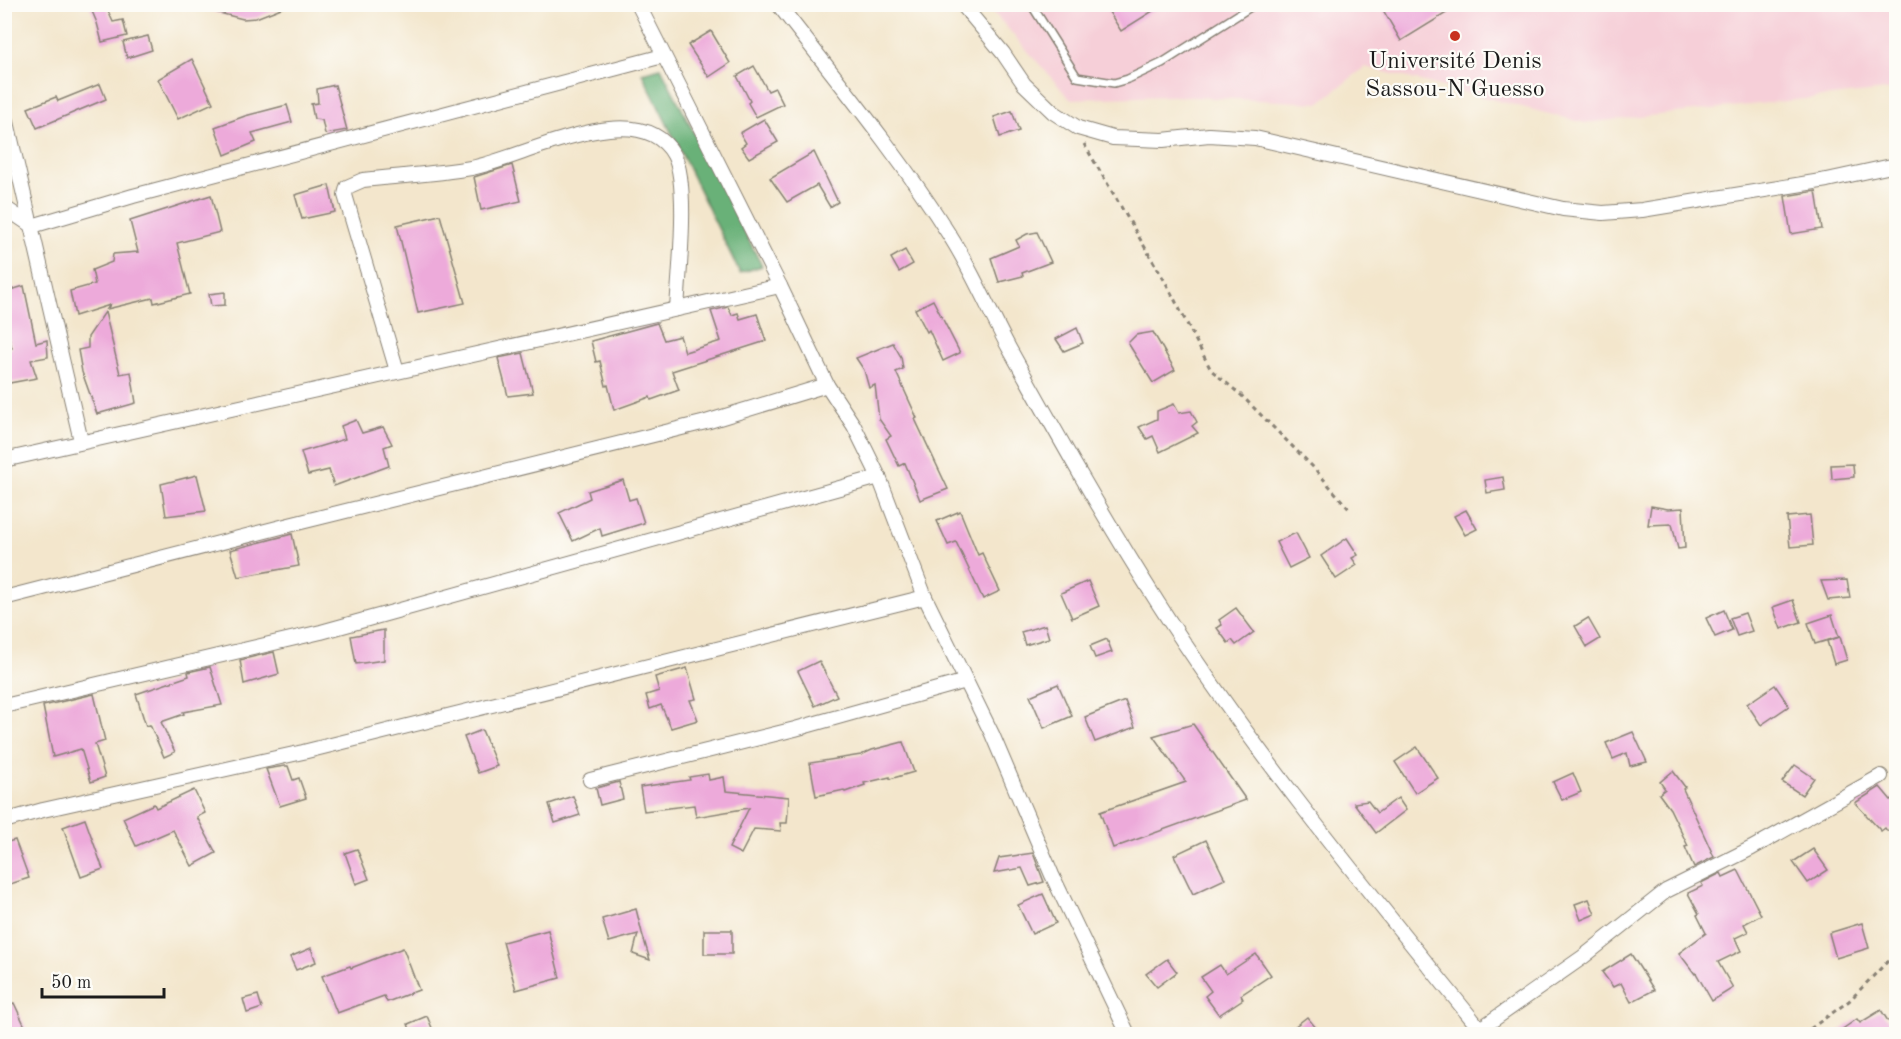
<svg xmlns="http://www.w3.org/2000/svg" width="1901" height="1039" font-family="'Old Standard TT',serif">
<rect width="100%" height="100%" fill="#fdfcf7"/>
<filter id="ink" filterUnits="userSpaceOnUse"><feTurbulence type="fractalNoise" baseFrequency=".0167" numOctaves="2"/><feDisplacementMap in="SourceGraphic" scale="12" xChannelSelector="R" yChannelSelector="G"/><feConvolveMatrix kernelMatrix="1 2 1 2 8 2 1 2 1" color-interpolation-filters="sRGB"/></filter>
<filter id="wash" filterUnits="userSpaceOnUse"><feTurbulence type="fractalNoise" baseFrequency=".008" numOctaves="4" result="noise"/><feDisplacementMap in="SourceGraphic" scale="24" xChannelSelector="R" yChannelSelector="G"/><feGaussianBlur stdDeviation="1.35" result="paint"/><feColorMatrix in="noise" values="0 0 0 0 0 0 0 0 0 0 0 0 0 0 0 0 0 1.4 0 .05"/><feComposite in="paint" operator="in"/></filter>
<g filter="url(#wash)">
<rect width="100%" height="100%" fill="#f3e6cc"/>
<path fill="#f6cfd8" d="M987,5H1896V89L1585,123L1365,67L1319,103L1172,96L1070,99Z"/>
<path fill="#69b178" stroke="#42664a" stroke-width="1.5" d="M661,68L762,266L740,273L642,73Z"/>
<g id="blocks">
<g fill="#edaada">
<path d="M89,4H105L113,22L123,20L127,36L102,42L97,23Z"/>
<path d="M204,4H289V5L256,18L243,19L203,9Z"/>
<path d="M1104,4H1164L1121,31Z"/>
<path d="M1391,4H1461L1401,41L1383,10Z"/>
<path d="M711,31L730,63L709,77L688,45Z"/>
<path d="M148,36L152,50L127,58L123,42Z"/>
<path d="M192,59L213,103L178,119L158,79Z"/>
<path d="M754,66L768,91L775,88L783,104L756,117L748,103L750,101L737,76Z"/>
<path d="M100,84L106,99L37,128L28,108L56,97L58,101Z"/>
<path d="M335,85L347,130L325,134L322,120L314,119L311,104L318,103L317,89Z"/>
<path d="M287,105L292,122L252,133L256,142L225,155L215,127L245,116Z"/>
<path d="M1012,111L1019,131L1000,137L994,117Z"/>
<path d="M764,119L778,142L749,158L741,147L746,143L740,133Z"/>
<path d="M814,152L838,202L830,207L817,185L787,202L770,178Z"/>
<path d="M512,165L521,201L481,210L474,177Z"/>
<path d="M329,185L335,212L302,219L295,195Z"/>
<path d="M1816,191L1822,229L1791,234L1785,196Z"/>
<path d="M211,195L220,232L177,243L190,294L154,303L153,298L107,309L110,305L75,316L70,291L95,284L92,270L112,262L113,254L138,252L130,221Z"/>
<path d="M440,215L465,303L418,313L397,225Z"/>
<path d="M1037,232L1051,262L1022,273L1023,276L999,282L991,258L1019,246L1016,240L1027,234Z"/>
<path d="M905,250L913,264L899,272L891,258Z"/>
<path d="M24,286L36,343L47,340L48,357L31,360L37,378L4,384V350L12,348L4,322V292Z"/>
<path d="M225,292V305L211,306L209,294Z"/>
<path d="M933,300L960,353L943,361L929,330L927,332L915,309Z"/>
<path d="M728,307L732,315L738,313L740,319L757,314L766,341L672,371L679,390L651,400L650,397L614,410L608,385L606,386L600,361L596,362L591,341L657,323L664,340L680,336L685,352L721,341L711,311Z"/>
<path d="M105,312L120,374L131,372L136,403L97,414L82,372L78,350L88,348V337Z"/>
<path d="M1077,328L1083,343L1064,351L1056,339Z"/>
<path d="M1153,332L1175,370L1153,383L1128,343L1136,335Z"/>
<path d="M893,343L901,357L903,369L896,372L917,418L915,419L948,489L920,500L905,463L899,466L886,439L891,436L879,419L875,385L869,388L864,370L856,358Z"/>
<path d="M523,353L533,393L508,396L498,358Z"/>
<path d="M1174,404L1179,413L1191,411L1197,422L1192,426L1198,433L1160,452L1153,436L1147,439L1139,427L1157,419V411Z"/>
<path d="M356,420L362,433L383,427L392,444L384,447L389,466L334,486L329,470L308,475L301,452L345,439L341,426Z"/>
<path d="M1853,464L1854,477L1832,479L1831,465Z"/>
<path d="M197,475L206,511L166,516L161,484Z"/>
<path d="M1503,477L1505,490L1487,493L1485,480Z"/>
<path d="M623,480L629,500L636,498L644,523L602,536L600,528L573,541L559,513L590,498L588,491Z"/>
<path d="M1651,506L1668,509L1683,508L1685,548L1678,549L1672,524L1648,525Z"/>
<path d="M1466,510L1477,529L1465,535L1454,516Z"/>
<path d="M960,511L978,555L982,553L1000,591L983,599L956,542L948,545L937,521Z"/>
<path d="M1810,515L1813,545L1790,547L1787,517Z"/>
<path d="M1296,533L1309,558L1289,568L1276,542Z"/>
<path d="M292,534L299,566L238,577L230,550Z"/>
<path d="M1347,538L1358,555L1352,558L1357,565L1336,579L1321,556Z"/>
<path d="M1847,580L1850,598L1828,600L1821,581Z"/>
<path d="M1088,581L1099,606L1072,618L1061,593Z"/>
<path d="M1793,600L1801,622L1781,629L1773,607Z"/>
<path d="M1236,608L1254,632L1236,645L1232,640L1228,643L1217,628L1222,625L1219,620Z"/>
<path d="M1724,610L1732,630L1715,637L1706,618Z"/>
<path d="M1745,613L1752,631L1737,636L1730,618Z"/>
<path d="M1832,615L1839,637L1815,644L1808,623Z"/>
<path d="M1588,618L1600,639L1587,647L1575,626Z"/>
<path d="M1045,625L1049,638L1025,645L1021,632Z"/>
<path d="M384,630V660L356,664L351,636Z"/>
<path d="M1840,637L1847,660L1834,664L1827,641Z"/>
<path d="M1107,639L1112,652L1095,658L1090,646Z"/>
<path d="M274,652L279,674L244,684L240,660Z"/>
<path d="M819,661L837,696L815,706L798,671Z"/>
<path d="M210,667L222,705L183,712L184,714L161,722L175,752L164,757L150,725L146,726L136,694L189,676L188,672Z"/>
<path d="M687,668L696,699L690,700L698,720L671,728L661,705L650,709L646,695L659,691L655,677Z"/>
<path d="M1058,684L1072,716L1044,728L1030,696Z"/>
<path d="M1775,685L1789,706L1761,725L1747,704Z"/>
<path d="M94,694L105,741L95,744L105,777L91,782L81,749L53,757L43,706Z"/>
<path d="M1125,701L1135,727L1095,742L1085,717Z"/>
<path d="M1193,724L1246,800L1113,848L1100,812L1186,782L1153,736Z"/>
<path d="M482,730L497,766L478,773L464,737Z"/>
<path d="M1633,732L1647,762L1630,766L1627,753L1613,759L1606,743Z"/>
<path d="M903,742L914,772L890,779V777L864,783L865,785L845,792L844,790L816,796L810,763L861,755L872,750Z"/>
<path d="M1417,747L1438,778L1415,793L1395,762Z"/>
<path d="M1795,765L1814,778L1802,795L1782,782Z"/>
<path d="M285,766H288L293,780L299,778L306,798L280,806L266,769Z"/>
<path d="M1673,771L1685,787L1683,789L1714,857L1694,867L1685,847L1688,846L1670,809L1659,794L1665,789L1660,782Z"/>
<path d="M1573,773L1581,792L1562,800L1553,782Z"/>
<path d="M708,774L709,780L724,777L726,791L789,797L787,823H780L781,831L754,829L741,854L729,848L749,808L696,817L694,805L644,811L640,787L690,780L689,777Z"/>
<path d="M619,782L623,799L600,805L596,788Z"/>
<path d="M1880,787L1891,800L1896,797V824L1887,831L1885,828L1881,831L1855,803Z"/>
<path d="M194,790L205,813L197,817L216,853L192,866L173,830L136,846L123,818L154,804L156,808Z"/>
<path d="M573,796L580,815L555,823L549,804Z"/>
<path d="M1398,798L1406,810L1376,833L1354,803L1368,801L1377,813Z"/>
<path d="M85,819L103,869L81,877L63,827Z"/>
<path d="M15,840L29,878L4,886V843Z"/>
<path d="M1206,840L1225,879L1193,894L1174,855Z"/>
<path d="M357,849L369,879L356,884L345,853Z"/>
<path d="M1813,849L1828,870L1808,883L1793,862Z"/>
<path d="M1033,853L1044,882L1030,886L1022,868L994,873L999,858Z"/>
<path d="M1738,870L1761,915L1744,924L1748,932L1735,938L1741,951L1718,962L1733,988L1712,1001L1696,973L1695,974L1679,953L1706,933L1697,915L1699,914L1688,893L1703,886L1701,883L1721,873L1723,877Z"/>
<path d="M1043,894L1056,923L1032,934L1018,905Z"/>
<path d="M1589,899L1595,914L1581,920L1575,904Z"/>
<path d="M636,909L642,933L650,960L633,954L638,934L609,942L602,919Z"/>
<path d="M1862,923L1869,948L1836,958L1829,933Z"/>
<path d="M548,930L560,978L516,990L503,942Z"/>
<rect x="704" y="930" width="28" height="24"/>
<path d="M311,948L316,962L296,970L290,957Z"/>
<path d="M403,948L419,990L387,1002L384,996L337,1013L322,976L350,966L351,968Z"/>
<path d="M1256,954L1271,975L1241,995L1243,999L1219,1015L1205,996L1211,991L1201,977L1220,965L1226,974Z"/>
<path d="M1631,954L1654,990L1631,1002L1621,983L1613,987L1602,972Z"/>
<path d="M1167,959L1177,972L1157,987L1146,974Z"/>
<path d="M258,995L262,1008L247,1013L243,999Z"/>
<path d="M14,1003L29,1035H4V1008Z"/>
<path d="M1881,1010L1888,1021L1896,1016V1035H1834L1857,1019L1860,1023Z"/>
<path d="M427,1016L435,1035H412L408,1024Z"/>
<path d="M1307,1017L1322,1035H1284Z"/>
</g>
</g>
</g>
<g filter="url(#ink)">
<use href="#blocks" fill-opacity="0" stroke="#888174" stroke-width="1.5"/>
<g fill="none" stroke-linecap="round" stroke-linejoin="round">
<defs>
<path id="lane" d="M1031,4L1077,77L1114,83L1128,79L1162,63L1255,4"/>
<g id="street">
<path d="M638,4L780,286L827,385L854,426L879,477L925,597L992,734L1052,875L1128,1034"/>
<path d="M778,4C837,80 899,155 950,236C973,272 989,311 1009,348C1057,434 1105,520 1158,603C1255,755 1371,894 1484,1034"/>
<path d="M962,4L1003,53L1024,84L1053,112L1078,128L1113,138L1163,140L1209,135L1255,138L1563,209L1603,213L1642,210L1827,180L1896,165"/>
<path d="M4,109L81,441"/>
<path d="M4,207L32,226L133,196L663,56"/>
<path d="M397,371L345,195L347,187L363,180C399,176 436,174 471,168C523,159 639,92 674,155C689,183 679,273 677,309"/>
<path d="M4,460L780,286"/>
<path d="M4,598L285,526L706,422L827,385"/>
<path d="M4,706L321,632L879,477"/>
<path d="M590,780L795,729L966,681"/>
<path d="M4,821L43,810L303,752L925,597"/>
<path d="M1480,1029L1583,957L1666,891L1752,848L1881,776"/>
</g>
</defs>
<use href="#lane" stroke="#888174" stroke-width="10"/>
<use href="#street" stroke="#888174" stroke-width="16"/>
<g stroke="#888174" stroke-width="3" stroke-dasharray="4.5 4.5" stroke-linecap="butt">
<path d="M1084,144L1166,283L1211,370L1241,395L1314,468L1349,509"/>
<path d="M1803,1034L1849,1001L1887,962L1896,956"/>
</g>
<use href="#lane" stroke="#fff" stroke-width="7"/>
<use href="#street" stroke="#fff" stroke-width="14"/>
</g>
</g>
<circle fill="#c8321e" stroke="#fdfcf7" stroke-width="2" cx="1455" cy="36" r="6"/>
<g text-anchor="middle" stroke-width="4.5" stroke-linejoin="round" paint-order="stroke">
<g font-size="24" fill="#1c1c1c" stroke="#fdfcf7">
<text x="1455" y="68">Université Denis<tspan x="1455" dy="28">Sassou-N'Guesso</tspan></text>
</g>
</g>
<rect width="1901" height="1039" fill="none" stroke="#fdfcf7" stroke-width="24"/>
<path d="M42 988v9h122v-9" fill="none" stroke="#1c1c1c" stroke-width="3"/>
<text x="51" y="988" font-size="18" fill="#1c1c1c" stroke="#fdfcf7" stroke-width="4.5" paint-order="stroke">50 m</text>
</svg>
